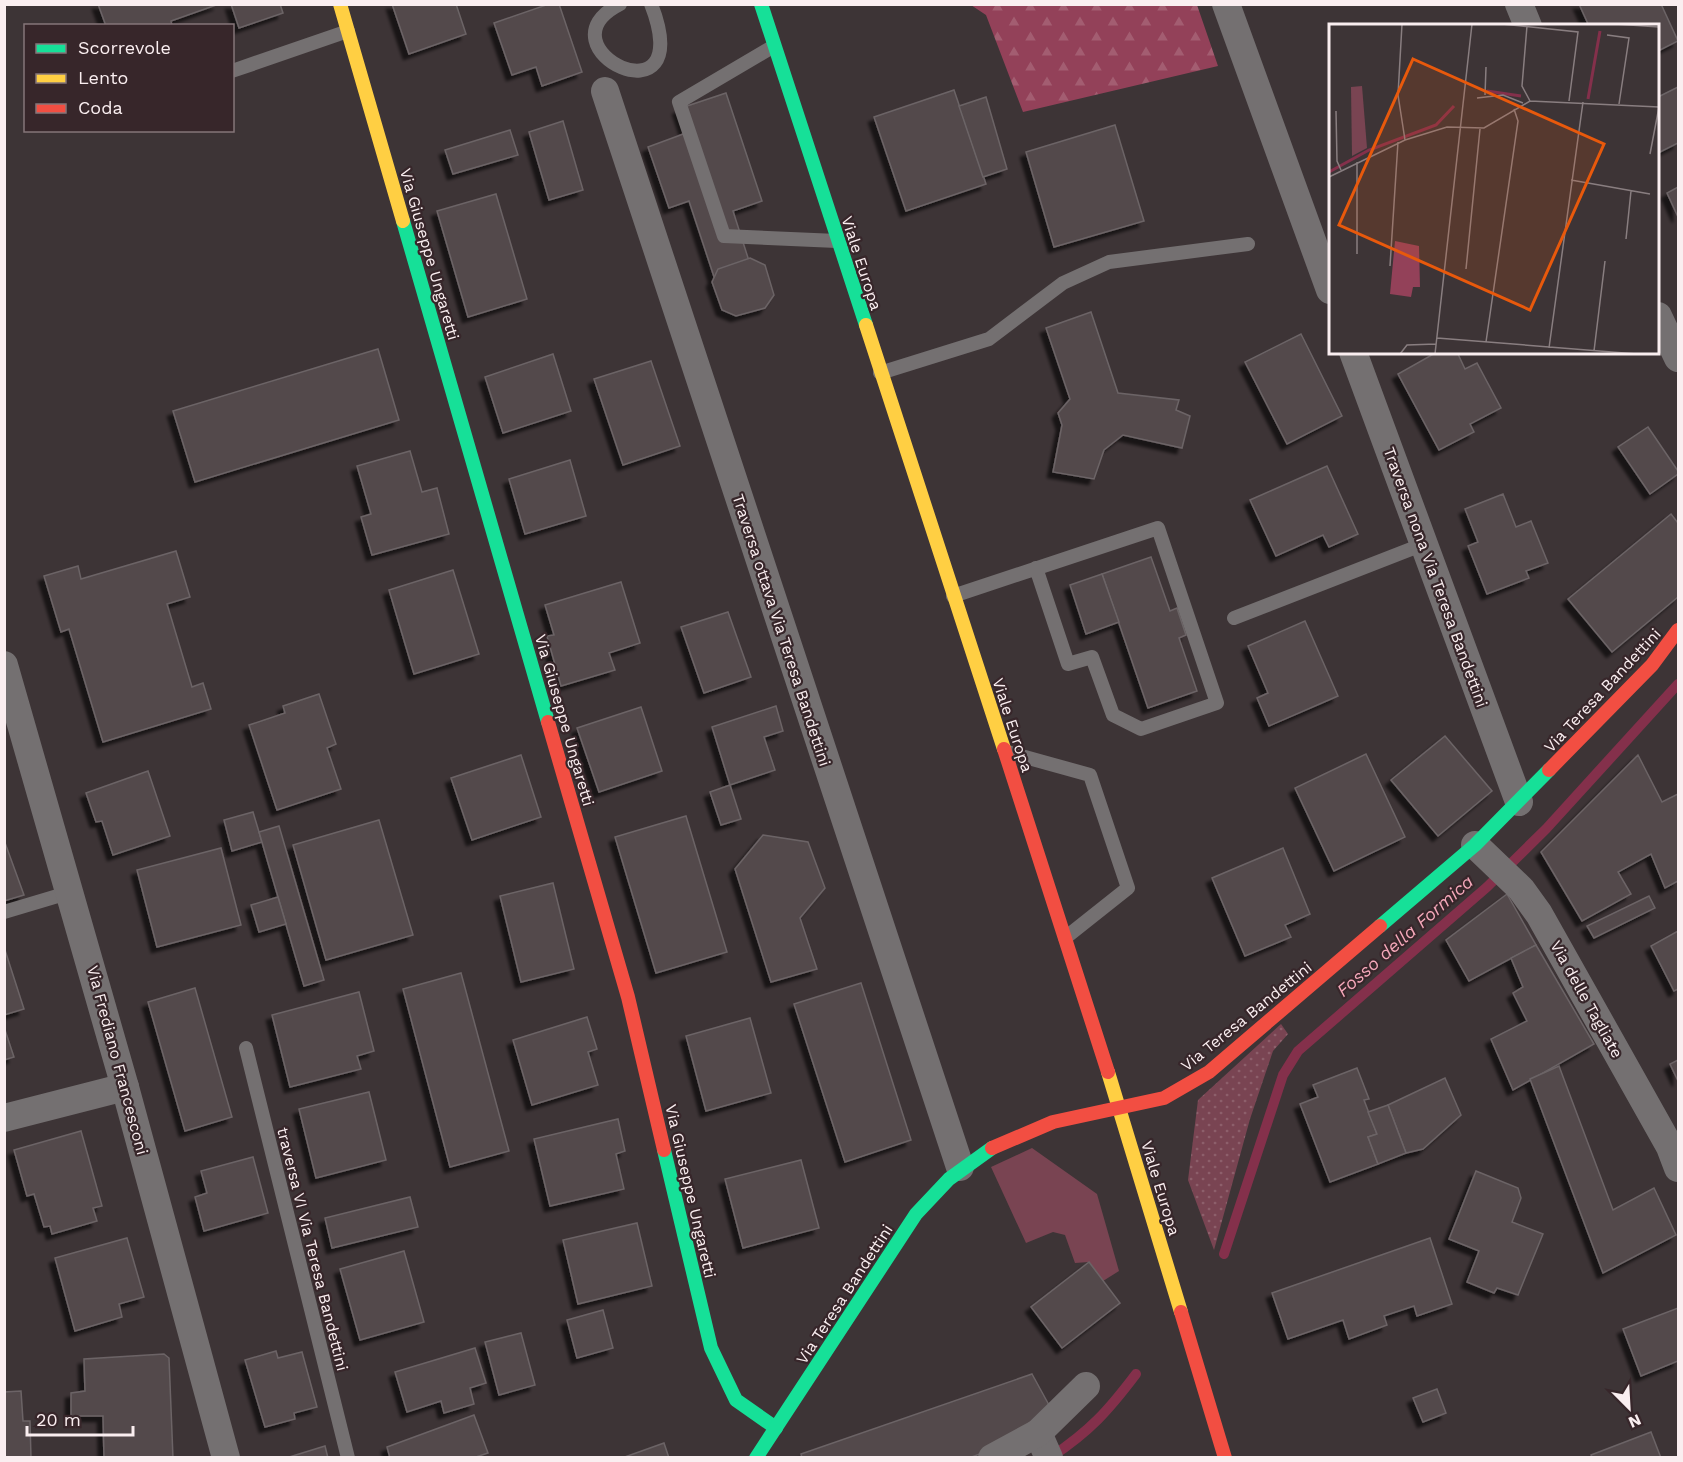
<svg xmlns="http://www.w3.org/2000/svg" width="1683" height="1462" font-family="'Work Sans',sans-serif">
<defs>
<pattern id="grass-dots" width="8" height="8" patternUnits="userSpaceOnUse" patternTransform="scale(1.5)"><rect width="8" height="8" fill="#794452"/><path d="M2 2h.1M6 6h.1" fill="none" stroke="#8d5f6b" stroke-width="1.8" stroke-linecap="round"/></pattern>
<pattern id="forest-firs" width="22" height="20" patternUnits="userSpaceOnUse" patternTransform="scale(1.5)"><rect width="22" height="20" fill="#934159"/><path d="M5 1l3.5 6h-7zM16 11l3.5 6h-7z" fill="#a35d71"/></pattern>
<filter id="shadow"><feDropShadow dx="-5.5" dy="5.5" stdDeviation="1.5" flood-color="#0009"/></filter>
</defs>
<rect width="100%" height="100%" fill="#3d3436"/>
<path fill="url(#grass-dots)" d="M1281,1024L1288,1034L1273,1051L1250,1119L1214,1250L1188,1180L1198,1100Z"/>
<path fill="url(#forest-firs)" d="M971,5H1197L1218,66L1023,112L986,15Z"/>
<path fill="#794452" d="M1032,1148L1097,1194L1119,1271L1103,1281L1089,1262L1075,1263L1065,1235L1053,1232L1026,1243L991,1167Z"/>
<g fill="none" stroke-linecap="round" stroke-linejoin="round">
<g stroke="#84304b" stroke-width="10">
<path d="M1224,1254L1283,1075L1298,1051L1487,887L1546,829L1678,684"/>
<path d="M1051,1457C1090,1431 1108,1411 1136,1374"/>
</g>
</g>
<g fill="#524a4c" stroke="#6c6466" stroke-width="1.5" filter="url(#shadow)">
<path d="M98,4H219L171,21L172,26H106Z"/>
<path d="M231,4H280L283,13L239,28Z"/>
<path d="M392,4H456L466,34L409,54Z"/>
<path d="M549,4H559L582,72L542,86L536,67L512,75L494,23Z"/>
<path d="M1579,4H1661L1678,41L1658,51V26H1589Z"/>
<path d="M1678,87V143L1658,153V97Z"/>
<path d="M954,90L986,184L906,211L874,117Z"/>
<path d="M726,93L762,201L733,211L758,289L722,301L689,201L669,208L648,147L686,133L678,109Z"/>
<path d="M986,97L1007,169L983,177L959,106Z"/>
<path d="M563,121L583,190L549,200L529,132Z"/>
<path d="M1115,125L1144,221L1054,247L1026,152Z"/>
<path d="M510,130L518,155L453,174L445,150Z"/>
<path d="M1678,187V217L1667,193Z"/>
<path d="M496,194L527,299L468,317L437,211Z"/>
<path d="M750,258L765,265L774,295L765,308L736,316L722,310L712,282L718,269Z"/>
<path d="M1091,312L1118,393L1179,400L1176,410L1190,416L1182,448L1123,435L1104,450L1094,479L1053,472L1062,425L1058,413L1070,399L1046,328Z"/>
<path d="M1301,334L1342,416L1287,444L1245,362Z"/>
<path d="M378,349L399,420L195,482L173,411Z"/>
<path d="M1437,352H1457L1465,369L1477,363L1501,408L1470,424L1474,432L1439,450L1398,374Z"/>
<path d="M553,354L571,411L503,433L485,377Z"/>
<path d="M651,361L680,446L623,465L594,379Z"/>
<path d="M1648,427L1678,471V474L1650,494L1618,447Z"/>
<path d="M410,451L422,492L437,488L449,534L372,555L361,517L371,514L357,466Z"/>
<path d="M570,460L586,516L525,534L509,479Z"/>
<path d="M1327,466L1358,534L1329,547L1323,535L1276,556L1250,500Z"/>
<path d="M1503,494L1516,527L1531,521L1548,563L1526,571L1529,578L1487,594L1468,546L1478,542L1465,509Z"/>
<path d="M1671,514L1678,523V597L1612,652L1568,599Z"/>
<path d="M176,551L190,597L167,604L192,687L203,683L211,709L103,742L69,629L61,632L44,576L78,566L81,579Z"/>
<path d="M1151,557L1170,611L1177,608L1186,635L1179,638L1197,691L1148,708L1102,574Z"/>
<path d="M453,570L479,654L414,674L389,590Z"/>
<path d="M1102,574L1119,622L1086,634L1070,585Z"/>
<path d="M621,582L640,643L609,653L615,670L561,686L547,636L554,635L545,605Z"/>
<path d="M728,612L751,677L704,693L681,627Z"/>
<path d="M1305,621L1338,696L1269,726L1257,698L1268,693L1248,646Z"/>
<path d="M319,694L336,744L327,748L341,789L277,810L249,725L285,713L283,706Z"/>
<path d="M776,706L783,731L764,737L775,770L730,785L712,727Z"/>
<path d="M641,707L662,771L599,792L577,728Z"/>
<path d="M1445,736L1492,791L1438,836L1391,780Z"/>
<path d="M1366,754L1405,837L1334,871L1295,788Z"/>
<path d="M521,755L541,817L472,840L451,778Z"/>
<path d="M1638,755L1662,802L1678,794V881L1665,888L1651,854L1618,872L1631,894L1582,921L1541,852Z"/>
<path d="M148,771L170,836L113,855L102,821L96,822L86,793Z"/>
<path d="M730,785L741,819L721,825L710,792Z"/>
<path d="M253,812L262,842L232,851L224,820Z"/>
<path d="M686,816L727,952L656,973L615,837Z"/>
<path d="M379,820L413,935L326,960L293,845Z"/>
<path d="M279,826L324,980L304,986L259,832Z"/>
<path d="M763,835L808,842L825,888L800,918L817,969L771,982L735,869Z"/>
<path d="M4,840L24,895L4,901Z"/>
<path d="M221,848L241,925L157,947L137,870Z"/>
<path d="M1283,848L1310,914L1285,925L1291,937L1245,956L1212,878Z"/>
<path d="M553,883L574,969L521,982L500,896Z"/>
<path d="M1507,894L1536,945L1469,981L1446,940Z"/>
<path d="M1649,896L1655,908L1594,938L1587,926Z"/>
<path d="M278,897L286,924L259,932L251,905Z"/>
<path d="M1678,931V989L1674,991L1651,946Z"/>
<path d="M1536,945L1594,1044L1513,1090L1491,1039L1527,1021L1513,993L1523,987L1511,958Z"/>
<path d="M4,947L24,1009L4,1015Z"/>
<path d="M461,973L509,1151L450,1167L403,989Z"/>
<path d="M861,983L911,1140L845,1162L794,1004Z"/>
<path d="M195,988L232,1117L185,1131L148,1002Z"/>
<path d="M359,992L374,1051L357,1056L361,1069L290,1087L272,1015Z"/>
<path d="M587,1017L597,1049L588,1052L598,1085L532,1105L513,1040Z"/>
<path d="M750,1018L771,1093L706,1111L686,1036Z"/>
<path d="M4,1027L14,1057L4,1060Z"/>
<path d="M1678,1060V1081L1670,1064Z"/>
<path d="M1559,1066L1613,1210L1654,1188L1676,1235L1603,1273L1530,1079Z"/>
<path d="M1357,1068L1369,1099L1364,1100L1377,1134L1368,1137L1378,1164L1330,1182L1300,1104L1318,1097L1313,1085Z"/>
<path d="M1445,1078L1461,1115L1423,1149L1406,1153L1388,1105Z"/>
<path d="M369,1092L386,1160L316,1178L299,1109Z"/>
<path d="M1388,1105L1406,1153L1378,1164L1368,1137L1377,1134L1368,1112Z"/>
<path d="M618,1119L625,1151L616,1154L624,1189L550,1206L534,1139Z"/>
<path d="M81,1131L102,1206L93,1208L97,1221L52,1234L50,1226L44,1227L34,1194L27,1196L14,1150Z"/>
<path d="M253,1157L268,1213L204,1231L195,1197L207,1193L201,1171Z"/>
<path d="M801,1160L819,1228L743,1248L725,1179Z"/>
<path d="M1476,1171L1518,1188L1521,1198L1512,1222L1543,1234L1518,1295L1497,1288L1494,1293L1467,1282L1479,1251L1449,1239Z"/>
<path d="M410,1197L418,1227L332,1248L325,1218Z"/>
<path d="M637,1223L652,1286L578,1304L563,1240Z"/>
<path d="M127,1238L144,1297L119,1304L122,1317L75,1331L55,1258Z"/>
<path d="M1430,1238L1452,1304L1417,1316L1414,1306L1384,1316L1387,1325L1349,1339L1343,1320L1288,1339L1272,1293Z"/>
<path d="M404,1251L424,1322L360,1340L340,1269Z"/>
<path d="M1089,1262L1120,1303L1062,1348L1031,1307Z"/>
<path d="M1678,1308V1361L1641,1376L1623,1329Z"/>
<path d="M603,1310L613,1348L577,1358L567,1320Z"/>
<path d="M521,1333L535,1385L499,1395L485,1342Z"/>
<path d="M475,1348L486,1383L470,1388L474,1404L444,1413L441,1401L407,1412L395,1372Z"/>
<path d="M276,1351L278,1358L302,1352L317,1407L294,1413L295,1419L265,1427L245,1360Z"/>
<path d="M164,1354L169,1358L173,1458H104L103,1416H71V1393L85,1391L84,1359Z"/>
<path d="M1032,1374L1049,1405L1025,1428L996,1448L969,1458H802L801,1454Z"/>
<path d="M1437,1389L1446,1413L1423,1422L1413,1398Z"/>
<path d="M21,1391L23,1421H30L31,1458H4V1392Z"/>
<path d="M474,1415L488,1453L473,1458H390L387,1447Z"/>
<path d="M1651,1432L1661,1458H1592L1591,1455Z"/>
<path d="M664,1443L669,1458H622Z"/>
<path d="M325,1446L328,1458H286Z"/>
</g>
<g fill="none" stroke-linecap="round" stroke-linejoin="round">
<g stroke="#747071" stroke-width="14">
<path d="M620,4C534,48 700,129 651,4"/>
<path d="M774,46L679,102L724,236L837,241"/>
<path d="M232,71L348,31"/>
<path d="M880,373L989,339L1063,283L1109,262L1248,244"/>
<path d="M953,596L1158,528L1217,703L1141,729L1113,715L1092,657L1068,664L1036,568"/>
<path d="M1234,618L1424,544"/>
<path d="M1007,752L1090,775L1128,888L1065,938"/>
<path d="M4,912L71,892"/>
<path d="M246,1048L348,1458"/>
</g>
<g stroke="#747071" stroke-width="28">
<path d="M1226,4L1330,290"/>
<path d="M1519,4L1528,26"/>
<path d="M605,91L960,1167"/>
<path d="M1658,316L1678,358"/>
<path d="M1353,352L1519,802"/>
<path d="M4,665L125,1087L226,1458"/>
<path d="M1475,845L1521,889L1539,914L1670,1147L1678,1168"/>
<path d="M4,1118L125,1087"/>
<path d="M1038,1433L1049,1458"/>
<path d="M992,1458L1038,1433L1086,1386"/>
</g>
<g stroke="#16e098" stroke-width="14">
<path d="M761,4L866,325"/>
<path d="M403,221L548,722"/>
<path d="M1380,926L1475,845L1549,770"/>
<path d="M664,1150L711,1348L736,1400L776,1428"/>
<path d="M756,1458L916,1214L949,1179L992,1148"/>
</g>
<g stroke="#ffcf43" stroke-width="14">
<path d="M340,4L403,221"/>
<path d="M866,325L1004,749"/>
<path d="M1108,1072L1181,1312"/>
</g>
<g stroke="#f24e42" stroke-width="14">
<path d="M548,722L628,997L664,1150"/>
<path d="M1004,749L1108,1072"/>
<path d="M1549,770L1652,665L1678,630"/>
<path d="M992,1148L1053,1122L1164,1098L1209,1072L1380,926"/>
<path d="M1181,1312L1225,1458"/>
</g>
</g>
<g text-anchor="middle" stroke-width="4.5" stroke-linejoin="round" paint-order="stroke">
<g font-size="16" fill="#faeef0" stroke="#37262a">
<text transform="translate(430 254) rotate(74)" y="6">Via Giuseppe Ungaretti</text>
<text transform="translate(862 263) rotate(72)" y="6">Viale Europa</text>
<text transform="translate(1436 577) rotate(70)" y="6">Traversa nona Via Teresa Bandettini</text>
<text transform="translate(782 630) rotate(72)" y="6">Traversa ottava Via Teresa Bandettini</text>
<text transform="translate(1602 690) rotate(-47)" y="6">Via Teresa Bandettini</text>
<text transform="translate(565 720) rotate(74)" y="6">Via Giuseppe Ungaretti</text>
<text transform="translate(1013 725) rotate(72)" y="6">Viale Europa</text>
<text transform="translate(1587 999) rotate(61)" y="6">Via delle Tagliate</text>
<text transform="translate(1246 1016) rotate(-39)" y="6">Via Teresa Bandettini</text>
<text transform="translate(118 1060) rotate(75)" y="6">Via Frediano Francesconi</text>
<text transform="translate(1161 1188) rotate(73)" y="6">Viale Europa</text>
<text transform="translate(691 1191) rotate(77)" y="6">Via Giuseppe Ungaretti</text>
<text transform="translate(313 1249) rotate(76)" y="6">traversa VI Via Teresa Bandettini</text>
<text transform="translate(844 1294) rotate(-57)" y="6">Via Teresa Bandettini</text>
</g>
<g font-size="18" font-style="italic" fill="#f5a8ba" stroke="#37262a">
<text transform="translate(1405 936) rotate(-41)" y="6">Fosso della Formica</text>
</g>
</g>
<g transform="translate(1329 24)">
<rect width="330" height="330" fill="#3d3436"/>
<path d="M33,62L38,124L23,132L22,63Z" fill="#794452"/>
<path d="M66,217L90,222L91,263H84L82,273L61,270Z" fill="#934159"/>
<path fill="none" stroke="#84304b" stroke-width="3" d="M158,67L192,72M259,75L271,7M0,148L40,126L107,101L125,82"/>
<path fill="none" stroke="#897e80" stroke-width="1.5" d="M73,0L69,71L76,116M173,0L249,8L240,77M286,0L330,3M198,2L193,62L201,77M278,11L300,14L290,80M156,71L157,43M148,74L174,71L194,79M7,87L8,137L12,146M321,130L330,83M28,138V230M0,153L76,116L118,103L155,104L201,77L330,83M242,156L321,170M297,215L302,167M61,242L69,118M137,245L151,105M108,314L308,330M157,318L189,97L185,85M220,324L254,78M265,327L276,237M71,330L78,321L107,320M106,330L143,0"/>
<path fill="#e8590c" fill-opacity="0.15" stroke="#e8590c" stroke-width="3" d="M84,35L275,120L201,286L10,201Z"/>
<rect width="330" height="330" fill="none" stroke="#faeef0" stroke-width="3"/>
</g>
<rect width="1683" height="1462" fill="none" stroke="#faeef0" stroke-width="12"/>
<rect x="24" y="24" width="210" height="108" fill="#37262a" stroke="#857679" stroke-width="1.5"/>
<rect x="36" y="44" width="30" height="9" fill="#16e098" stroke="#857679" stroke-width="1.5"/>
<text x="78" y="54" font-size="18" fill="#faeef0">Scorrevole</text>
<rect x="36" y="74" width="30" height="9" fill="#ffcf43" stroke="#857679" stroke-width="1.5"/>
<text x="78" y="84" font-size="18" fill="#faeef0">Lento</text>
<rect x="36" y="104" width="30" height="9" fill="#f24e42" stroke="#857679" stroke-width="1.5"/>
<text x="78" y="114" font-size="18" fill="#faeef0">Coda</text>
<g transform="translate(1629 1408) rotate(156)" stroke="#37262a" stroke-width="4.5" paint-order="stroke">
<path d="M0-4.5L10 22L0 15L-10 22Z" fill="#faeef0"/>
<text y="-9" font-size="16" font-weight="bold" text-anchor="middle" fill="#faeef0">N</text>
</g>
<path d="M27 1426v9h106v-9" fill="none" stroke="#faeef0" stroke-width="3"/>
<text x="36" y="1426" font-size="18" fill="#faeef0" stroke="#37262a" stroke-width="4.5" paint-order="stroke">20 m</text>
</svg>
